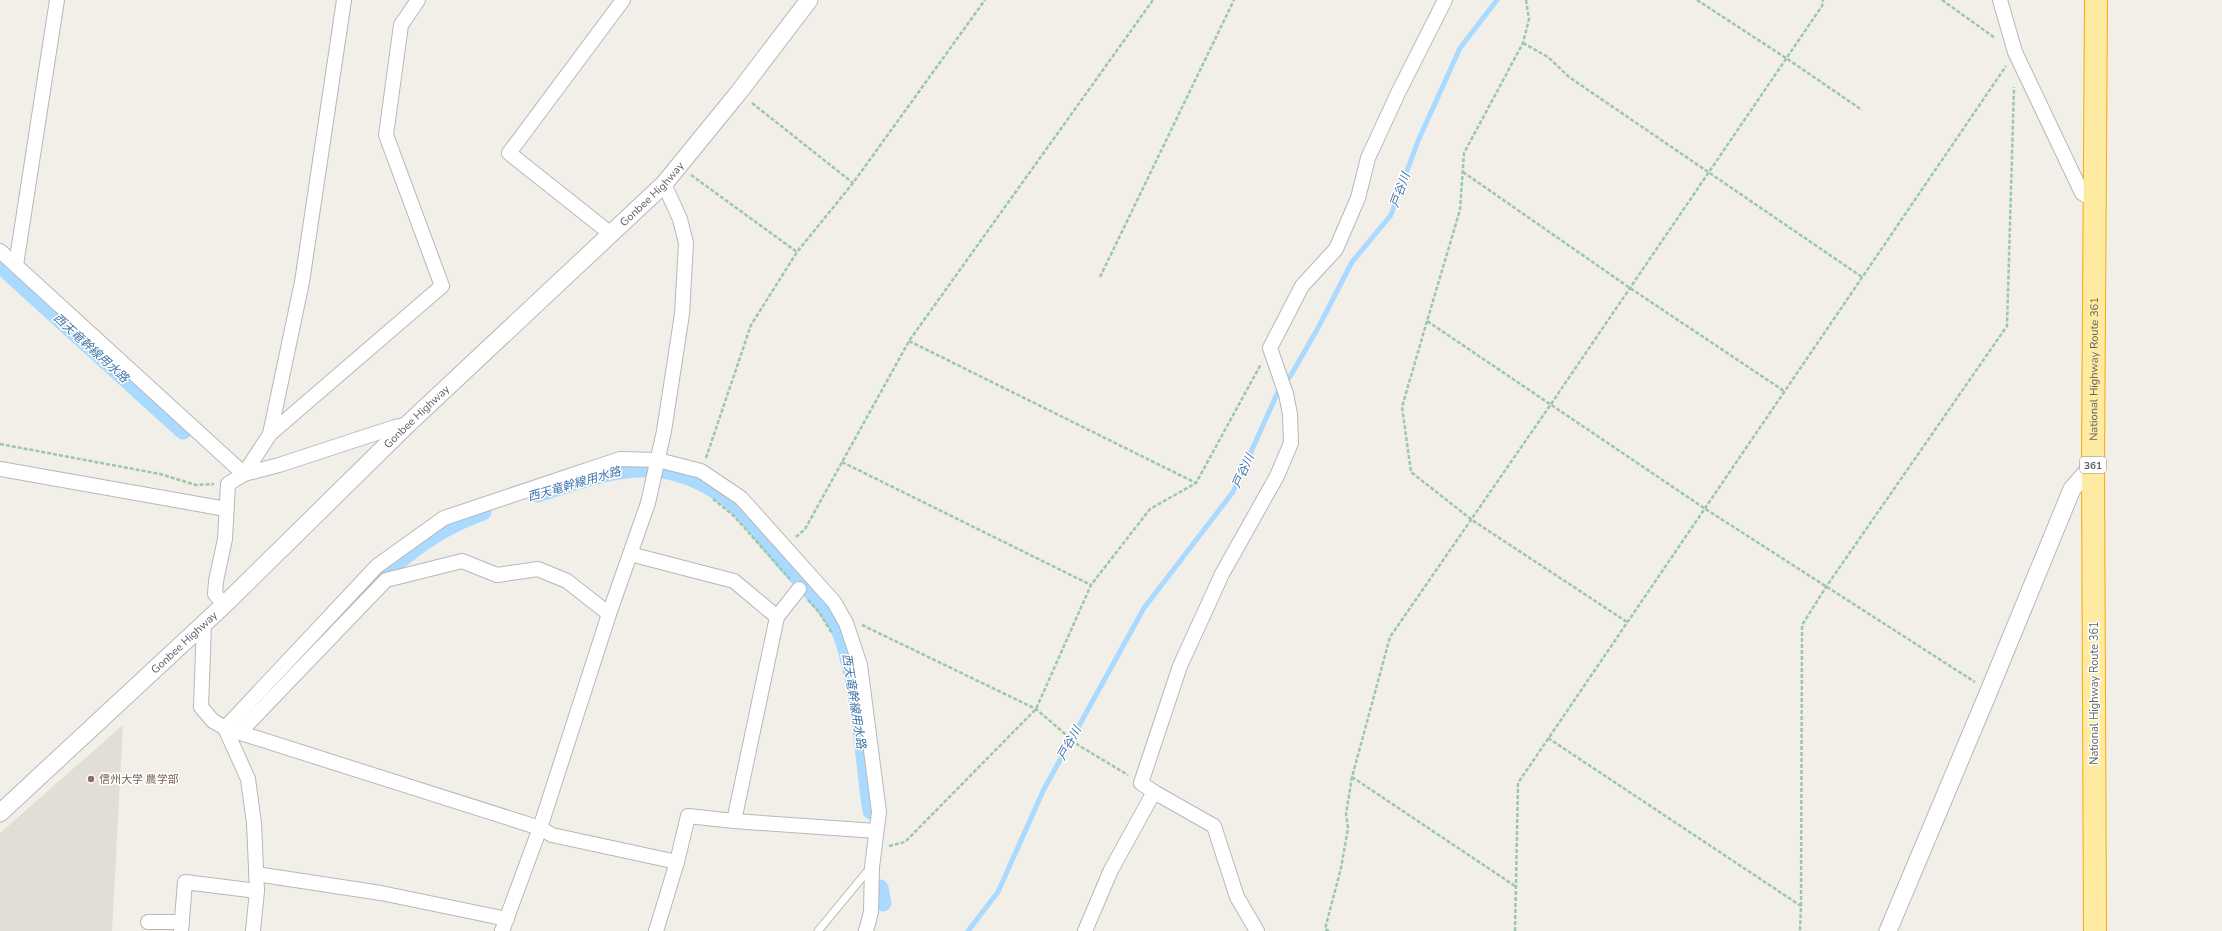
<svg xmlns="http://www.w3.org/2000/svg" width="2222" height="931" font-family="'Nunito Sans','Noto Sans JP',sans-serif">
<rect width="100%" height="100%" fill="#f1efe8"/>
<path fill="#e1ded6" d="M123,725L112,931H0V833Z"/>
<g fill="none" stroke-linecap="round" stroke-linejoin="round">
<path stroke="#aadaff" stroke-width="5" d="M968,931L998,892L1044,789L1144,608L1233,492L1277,394L1291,375L1318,328L1352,262L1391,215L1418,141L1460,48L1497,0"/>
<g stroke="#aadaff" stroke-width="17">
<path d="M0,265L183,431"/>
<path d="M537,494C609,472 661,448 729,500C748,515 769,545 785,563C806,588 835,611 844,643C860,693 863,758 871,811"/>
<path d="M272,687C296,663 319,639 342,615C384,572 425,532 483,512"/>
<path d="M880,888L883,903"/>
</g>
<defs>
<path id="service" d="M818,931L870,868"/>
<g id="minor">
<path d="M2000,0L2015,52L2082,193L2095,201"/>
<path d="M611,234L509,153L623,0"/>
<path d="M0,251L244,474"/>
<path d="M16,265L57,0"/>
<path d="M270,434L442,286L386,135L401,25L418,0"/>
<path d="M0,469L226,509"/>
<path d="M244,474L270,434L302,282L344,0"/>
<path d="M630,554L734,581L777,617"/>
<path d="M224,605L215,594L216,581L225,539L228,484L244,474L279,465L395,427L408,424"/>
<path d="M204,623L201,707L213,721L225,728L540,828L552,835L677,862L688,816L734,821L876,831"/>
<path d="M240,732L386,580L462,561L497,575L538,569L567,581L609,614"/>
<path d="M734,821L777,617L799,589"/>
<path d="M256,874L381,893L507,919"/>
<path d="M148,922H182"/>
<path d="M181,931L185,882L257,891"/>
<path d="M253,931L257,891L254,823L248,779L225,728L377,566L444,518L620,459L658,460L701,471L741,498L834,602L846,623L860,665L879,812L872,867L871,912L866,931"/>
<path d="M502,931L540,828L609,614L648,503L664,431L682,314L686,243L680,219L664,184"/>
<path d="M656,931L677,862"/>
<path d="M1085,931L1111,870L1154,792"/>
<path d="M1257,931L1237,897L1214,826L1154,792L1141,783L1180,666L1222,574L1277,476L1291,443L1290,414L1286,394L1270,348L1302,286L1336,249L1358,198L1368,158L1399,91L1445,0"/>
</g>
<g id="tertiary">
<path id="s1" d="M0,813L224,605L408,424L664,184L739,92L809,0"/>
<path d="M1888,931L1989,691L2072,489L2093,465"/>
</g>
<g id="trunk">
<path id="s2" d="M2095,931L2093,465L2096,0"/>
</g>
</defs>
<use href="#service" stroke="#b5b8bc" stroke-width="9"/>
<use href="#minor" stroke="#b5b8bc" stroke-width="16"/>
<use href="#tertiary" stroke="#b5b8bc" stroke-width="19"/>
<use href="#trunk" stroke="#f9ab00" stroke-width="24"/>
<g stroke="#9cc7a9" stroke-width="2.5" stroke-dasharray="4 2" stroke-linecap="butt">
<path d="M1526,0L1529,19L1523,43L1464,153L1460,210L1427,321L1704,508L1975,682"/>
<path d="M1697,0L1786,58L1862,110"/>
<path d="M1942,0L1995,38"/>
<path d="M1523,43L1548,57L1569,77L1862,277"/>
<path d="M752,103L853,183"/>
<path d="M1463,172L1630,288L1784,391"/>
<path d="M691,175L797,252"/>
<path d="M1100,277L1234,0"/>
<path d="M1427,321L1402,407L1411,472L1472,520L1627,622"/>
<path d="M909,341L1196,483"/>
<path d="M0,444L160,474L196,485L214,484"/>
<path d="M706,458L751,325L797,252L853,183L985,0"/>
<path d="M842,462L1091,585"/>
<path d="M713,499L734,516L790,579"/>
<path d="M796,537L805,529L909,341L1153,0"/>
<path d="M808,600L819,612L832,633"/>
<path d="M862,625L1036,709L1078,745L1128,775"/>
<path d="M1548,738L1801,906L1800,931"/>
<path d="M1352,777L1515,886"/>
<path d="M889,846L905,842L1036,709L1091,585L1150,509L1196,483L1261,364"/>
<path d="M1801,906L1802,625L1826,587L2007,326L2014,87"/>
<path d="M1329,931L1325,929L1341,868L1348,828L1346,814L1352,777L1390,637L1551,404L1822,6L1823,0"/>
<path d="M1515,931L1518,783L2006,66"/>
</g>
<use href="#service" stroke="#fff" stroke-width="7"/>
<use href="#minor" stroke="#fff" stroke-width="14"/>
<use href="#tertiary" stroke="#fff" stroke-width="17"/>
<use href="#trunk" stroke="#feeaa1" stroke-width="22"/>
</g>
<circle fill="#8d6e63" stroke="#fff" stroke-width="1.5" cx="91" cy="779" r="4"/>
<g text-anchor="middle" stroke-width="3" stroke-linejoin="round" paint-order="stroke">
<rect fill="#fff" stroke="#8f9295" stroke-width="1" x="2080" y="457" width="26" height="16" rx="3"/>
<g font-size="10" font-weight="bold" fill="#5f6368">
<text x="2093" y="469">361</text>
</g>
<g font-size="11" fill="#5f6368" stroke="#fff">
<text dy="4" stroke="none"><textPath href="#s1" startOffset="899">Gonbee Highway</textPath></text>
<text dy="4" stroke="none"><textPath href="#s2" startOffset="562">National Highway Route 361</textPath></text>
<text dy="4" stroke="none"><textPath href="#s1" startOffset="575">Gonbee Highway</textPath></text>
<text dy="4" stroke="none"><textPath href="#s1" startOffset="251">Gonbee Highway</textPath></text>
<text transform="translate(2094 693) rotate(-90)" y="4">National Highway Route 361</text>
</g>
<g font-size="11" fill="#785e54" stroke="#fff" text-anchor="start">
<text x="99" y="783">信州大学 農学部</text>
</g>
<g font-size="12" font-style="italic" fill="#4174aa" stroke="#fff">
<text transform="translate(1400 190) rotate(-70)" y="4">戸谷川</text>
<text transform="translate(91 348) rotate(42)" y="4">西天竜幹線用水路</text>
<text transform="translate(1243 471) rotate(-66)" y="4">戸谷川</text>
<text transform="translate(574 484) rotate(-16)" y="4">西天竜幹線用水路</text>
<text transform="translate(854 701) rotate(81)" y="4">西天竜幹線用水路</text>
<text transform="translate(1069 743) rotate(-61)" y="4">戸谷川</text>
</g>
</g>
</svg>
